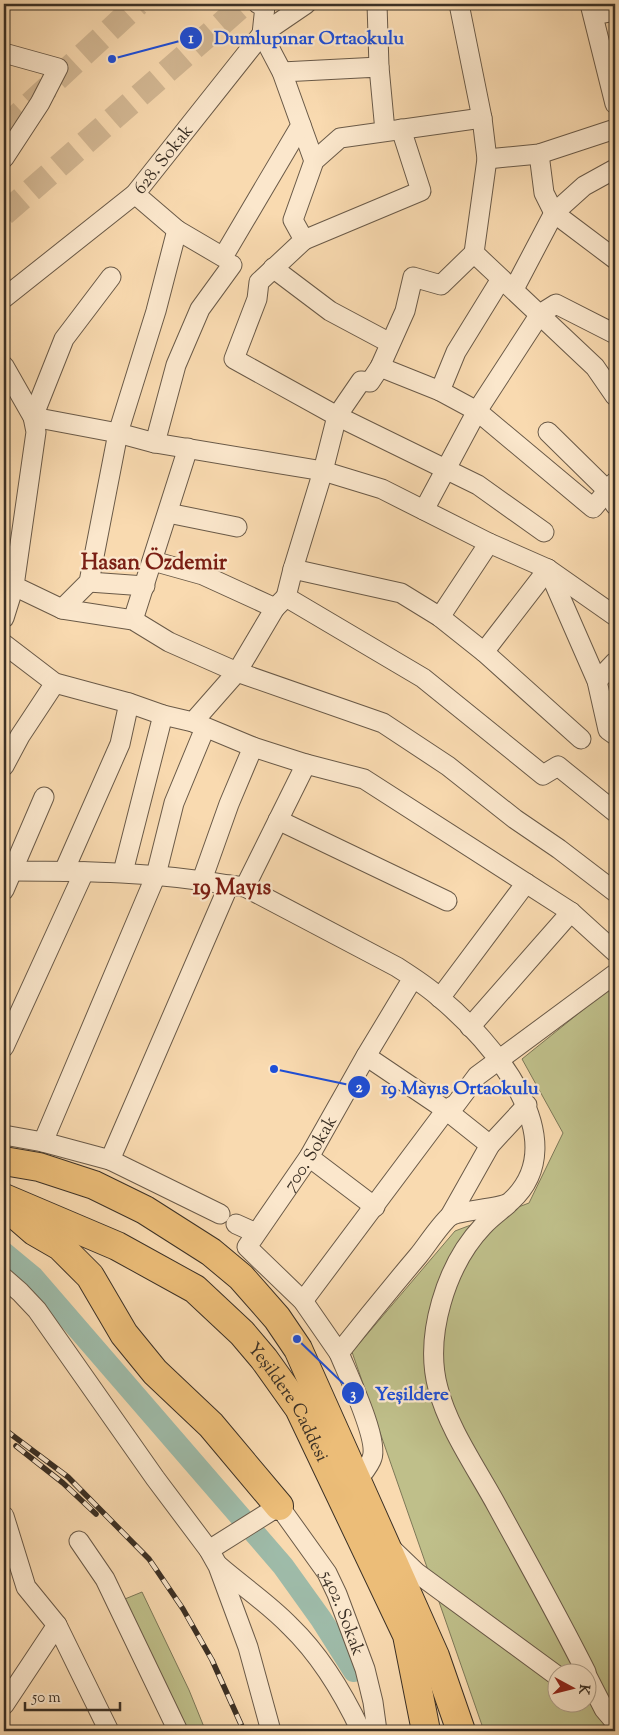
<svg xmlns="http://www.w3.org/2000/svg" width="619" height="1735" font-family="'Sorts Mill Goudy',serif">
<rect width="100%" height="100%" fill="#f9dab0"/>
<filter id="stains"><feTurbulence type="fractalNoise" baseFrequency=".004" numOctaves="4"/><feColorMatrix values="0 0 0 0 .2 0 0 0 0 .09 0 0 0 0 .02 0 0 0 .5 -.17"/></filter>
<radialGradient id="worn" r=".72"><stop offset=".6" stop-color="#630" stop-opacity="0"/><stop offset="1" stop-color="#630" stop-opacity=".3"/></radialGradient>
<g fill="#bfbf8a" stroke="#7d7858" fill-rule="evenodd">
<path d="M615,984V1731H484L352,1352L455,1231L529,1203L563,1133L522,1059ZM556,1672H586V1702H556Z"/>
<path d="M142,1592L189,1690L204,1727L201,1731H186L120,1601Z"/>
</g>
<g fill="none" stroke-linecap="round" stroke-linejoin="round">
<path stroke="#9ebba9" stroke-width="22" d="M4,1253L33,1277L283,1566L321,1619L354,1671"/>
<g stroke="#d3b894" stroke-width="24" stroke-dasharray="24 12" stroke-linecap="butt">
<path d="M4,128L138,4"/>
<path d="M4,214L244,4"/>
</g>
<defs>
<g id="minor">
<path d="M377,4L379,67"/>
<path d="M459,4L482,118L487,159L474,253L595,367L615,396"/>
<path d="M590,4L615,104"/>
<path d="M594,15L615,11"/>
<path d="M4,53L58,68L40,103L4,158"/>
<path d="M282,72L379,67L385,131"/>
<path d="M482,118L340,138L314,161L293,220L304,240L259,282L257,299L234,359L337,416L478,485L544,532"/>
<path d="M301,125L314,161"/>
<path d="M539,154L544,193L554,213L615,259"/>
<path d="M487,159L539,154L615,129"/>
<path d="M135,194L177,230L223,257L301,125L282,72L262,34L265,6L258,4"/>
<path d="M304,240L421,191L401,129"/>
<path d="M273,268L330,311L390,343"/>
<path d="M111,277L64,339L33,417L36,432L14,586L62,609L133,620L169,642L237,672L383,723L448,766L515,819L559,849L615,892"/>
<path d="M514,289L554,213L584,186L613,170"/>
<path id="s1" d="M4,298L135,194L262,34L306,4"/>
<path d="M4,366L33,417L118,433L155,443L323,471L382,489L489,543L548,569L615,616"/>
<path d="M380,367L440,391L477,411L593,508L615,482"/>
<path d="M440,391L456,352L501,279"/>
<path d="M548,432L608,491L615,505"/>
<path d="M155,443L176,365L200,309L232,265"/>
<path d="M424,510L477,411L540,314L556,304L615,334"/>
<path d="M168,513L237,527"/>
<path d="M153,561L203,575L275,608L286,597L423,678L543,775L558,766L615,812"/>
<path d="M293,569L401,593L440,617L484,652L581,739"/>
<path d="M548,569L597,681L608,730L615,735"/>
<path d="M89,582L145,586"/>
<path d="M286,597L293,569L323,471L337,416L361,381L370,382L380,367L405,311L413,277L441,285L474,253"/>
<path d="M62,609L89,582L118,433L156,311L177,230"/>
<path d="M440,617L489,543"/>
<path d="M4,618L14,586"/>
<path d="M133,620L188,448"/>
<path d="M4,644L55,683L129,703L163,715L193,722L237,672L275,608"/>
<path d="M484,652L548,569"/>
<path d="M597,681L615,662"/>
<path d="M193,722L253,747L306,764L364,779L571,912L615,952"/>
<path d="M4,766L20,736L55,683"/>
<path d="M278,820L447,901"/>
<path d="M4,869L13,871C87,871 156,872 229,885"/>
<path d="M64,871L120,744L129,703"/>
<path d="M123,872L163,715"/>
<path d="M202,880L229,804L253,747"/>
<path d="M245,887L306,764"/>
<path d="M4,890L44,797"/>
<path d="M440,998L526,883"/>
<path d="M470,1027L571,912"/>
<path d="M4,1047L84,872"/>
<path d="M366,1056L446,1110L490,1145"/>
<path d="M4,1135L43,1142"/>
<path d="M309,1157L375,1207"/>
<path d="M110,1160L43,1142L156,875L174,803L205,728"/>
<path d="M508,1204C500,1211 490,1218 483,1226C446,1265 424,1336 438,1388C448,1428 477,1469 497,1506C527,1561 558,1616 586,1672"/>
<path id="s2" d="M220,1214L110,1160L229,885L245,887L397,967C412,977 427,986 440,998C491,1040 577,1140 511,1201C502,1210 459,1209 449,1217C439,1226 427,1245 418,1256C391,1288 365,1320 339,1353L303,1301L247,1247L309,1157L366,1056L413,978"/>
<path d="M450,1216L490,1145L527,1105"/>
<path d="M236,1224L256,1233"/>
<path d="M4,1278L20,1292L37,1310L155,1478L209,1550L218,1566L248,1647L271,1731"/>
<path d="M303,1301L446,1110L456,1104L477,1076L615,974"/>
<path d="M339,1353C347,1373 379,1439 372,1458C370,1465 362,1474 357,1481"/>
<path d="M4,1516L26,1587L57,1625"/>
<path d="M79,1541L105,1579L178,1731"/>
<path id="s3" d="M209,1550L279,1506L327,1573L337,1594L365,1669L373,1702L377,1731"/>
<path d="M393,1550L417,1573L556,1675"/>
<path d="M219,1566C242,1586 269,1604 290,1626C319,1654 344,1695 361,1731"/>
<path d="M586,1674L604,1709L615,1722"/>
<path d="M4,1705L57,1625L109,1731"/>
</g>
<g id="highway">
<path d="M4,1161L39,1167L94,1185L145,1210L211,1252L241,1277L277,1318L298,1349L357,1481L435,1656L461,1731"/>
<path id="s4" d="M4,1198L117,1246L195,1289L242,1333L264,1359L299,1408L407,1635L426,1731"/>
<path d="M11,1211L34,1231L60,1246L90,1276L124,1334L155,1372L211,1425L279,1506"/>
</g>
</defs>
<use href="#minor" stroke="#6a5a48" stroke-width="21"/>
<use href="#highway" stroke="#3b3025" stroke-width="30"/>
<use href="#minor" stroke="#fbe7cc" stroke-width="19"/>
<use href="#highway" stroke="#ecbd78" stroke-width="28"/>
<defs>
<g id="rail">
<path d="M4,1429L68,1477L149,1559L183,1609L212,1660L244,1731"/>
<path d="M16,1446L63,1483L96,1514"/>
</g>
</defs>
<use href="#rail" stroke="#3b3025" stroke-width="5.5"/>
<use href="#rail" stroke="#fbe7cc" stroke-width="4" stroke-dasharray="11" stroke-linecap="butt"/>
</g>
<g text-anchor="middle" stroke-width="4.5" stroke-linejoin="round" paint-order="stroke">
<g font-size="18" fill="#3b3025" stroke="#fbe7cc">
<text dy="6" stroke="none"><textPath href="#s1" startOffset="212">628. Sokak</textPath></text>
<text dy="6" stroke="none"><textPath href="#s2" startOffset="1399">700. Sokak</textPath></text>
<text dy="6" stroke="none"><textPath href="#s4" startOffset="360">Yeşildere Caddesi</textPath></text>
<text dy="6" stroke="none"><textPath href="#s3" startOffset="208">5402. Sokak</textPath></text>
</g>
<g font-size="22" font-weight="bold" fill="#7a1f14" stroke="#fbe7cc">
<text x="154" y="569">Hasan Özdemir</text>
<text x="232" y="894">19 Mayıs</text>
</g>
</g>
<path fill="none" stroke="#1d4ed8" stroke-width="2" d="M112 59L191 38M274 1069L359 1087M297 1339L353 1393"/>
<g fill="#1d4ed8" stroke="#fbe7cc" stroke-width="2">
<circle cx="112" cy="59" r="5"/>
<circle cx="274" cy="1069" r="5"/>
<circle cx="297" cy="1339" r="5"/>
<circle cx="191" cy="38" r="12"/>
<circle cx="359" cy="1087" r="12"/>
<circle cx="353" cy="1393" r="12"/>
</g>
<g font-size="15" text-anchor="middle" font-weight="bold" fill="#fff">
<text x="191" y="43">1</text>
<text x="359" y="1092">2</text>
<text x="353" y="1399">3</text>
</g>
<g font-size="19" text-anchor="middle" font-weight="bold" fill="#1d4ed8" stroke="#fbe7cc" stroke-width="4.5" stroke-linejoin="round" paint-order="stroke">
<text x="309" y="44">Dumlupınar Ortaokulu</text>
<text x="460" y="1094">19 Mayıs Ortaokulu</text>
<text x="412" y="1400">Yeşildere</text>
</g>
<rect width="619" height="1735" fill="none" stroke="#f9dab0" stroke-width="20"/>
<rect x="5" y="5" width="609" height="1725" fill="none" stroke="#3b3025" stroke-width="2.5"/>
<rect x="10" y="10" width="599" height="1715" fill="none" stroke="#3b3025"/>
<g transform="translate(572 1688) rotate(97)"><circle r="24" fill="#fbe7cc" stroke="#ae9e89"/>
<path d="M0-4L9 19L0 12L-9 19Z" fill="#8f2418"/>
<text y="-8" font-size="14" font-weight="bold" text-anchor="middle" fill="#3b3025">K</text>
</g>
<path d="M25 1702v8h95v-8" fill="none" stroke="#3b3025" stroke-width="2.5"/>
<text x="32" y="1702" font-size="15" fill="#3b3025" stroke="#fbe7cc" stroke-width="4" paint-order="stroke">50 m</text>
<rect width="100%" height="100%" filter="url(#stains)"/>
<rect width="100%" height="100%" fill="url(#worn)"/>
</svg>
